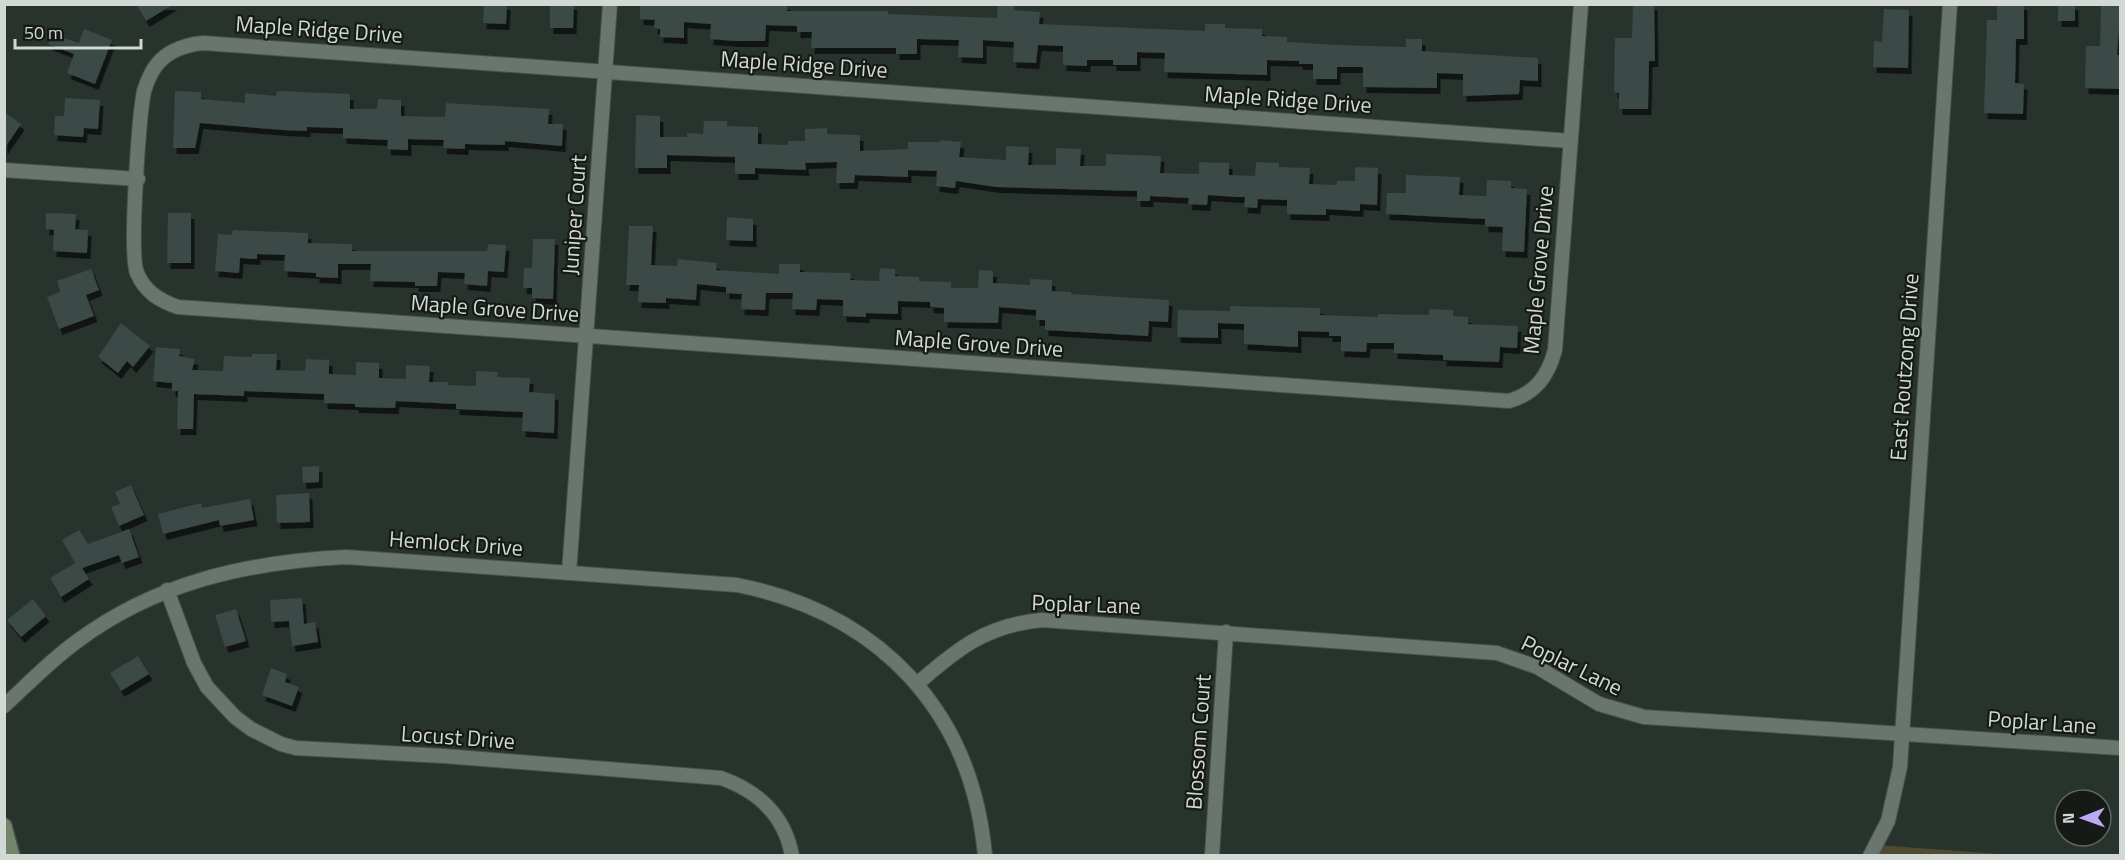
<svg xmlns="http://www.w3.org/2000/svg" width="2125" height="860" font-family="'Titillium Web',sans-serif">
<defs>
<filter id="shadow"><feDropShadow dx="3.5" dy="6" stdDeviation="0" flood-color="#0009"/></filter>
</defs>
<rect width="100%" height="100%" fill="#29332d"/>
<path fill="#4e4b32" d="M1877,845L2013,855L1870,856Z"/>
<g fill="#3a4846" filter="url(#shadow)">
<path d="M136,4H174L146,21Z"/>
<path d="M484,4H507L506,24L483,23Z"/>
<path d="M550,4H574L573,28H550Z"/>
<path d="M640,4H787V11H888V14L997,18L998,4H1014V10L1040,12L1039,24L1205,31V24H1225V28L1262,29V36L1287,37V42L1338,45L1406,47V39H1422V51L1538,58V81L1520,80L1519,94L1463,96V74L1437,73V88L1363,87V67H1337V79H1313V64H1299V61L1267,60V75L1164,72L1165,53L1137,52V65H1113V60H1087V66L1063,65V46L1038,45L1036,63L1013,62L1014,42L983,40V58L958,57L959,40L917,39V54H896V48H811L812,32H797V26L766,25L765,41H735L710,39L711,24L684,22V38L660,37V29L654,28L655,20L640,19Z"/>
<path d="M1633,4H1654L1655,61H1649L1648,109H1619V93L1614,92L1615,38H1632Z"/>
<path d="M1997,4H2024V39H2016L2015,83L2024,84L2023,114L1984,113L1987,20H1997Z"/>
<rect x="2058" y="4" width="17" height="17"/>
<path d="M2101,4H2121L2117,55H2121V89L2085,88L2086,46H2100Z"/>
<path d="M1884,9L1909,10L1908,68L1873,67L1874,41L1882,42Z"/>
<path d="M84,29L112,40L95,84L67,73L74,54L48,44L52,34L79,43Z"/>
<path d="M175,91L201,92V99L245,103V93L276,96L277,91L350,94V109H377L378,99L401,100V116L445,117L446,103L549,109L548,124H563L562,146L505,141V145L465,144V149L443,148L444,140L408,139V150L387,149L388,140L343,138V128L307,127V131L283,130L200,123L195,148H173Z"/>
<path d="M65,98L100,100L98,129L84,128L83,137L54,135L55,116H64Z"/>
<path d="M4,112L21,124L4,149Z"/>
<path d="M636,115L660,116V137H687V133L703,134L704,121H727V126L758,127V144L788,145V141H805V129L827,128V134L860,135V151L908,149V142H940V140L961,142L959,157L1006,160V146L1029,147L1028,165H1056V148L1081,149L1080,166H1106V154L1161,156L1160,173L1199,174V162L1229,163V175L1255,176L1256,162L1279,163V167L1310,168L1309,184L1337,185V181H1355V167L1378,168L1377,205L1360,204V211L1326,209V215L1287,214V200L1258,199L1257,208L1244,207L1245,197H1237L1208,195L1207,205L1188,204L1189,198L1150,196V201H1137V191L996,187L956,181L955,188L936,186L937,171L908,170V177L855,175L854,183H836L837,162L805,163L806,170L755,168V174H735V157L667,155V168H635Z"/>
<path d="M1406,175L1460,177L1459,195L1486,196L1487,180L1511,181V188L1527,189L1524,252L1502,251L1503,227L1485,226V219L1386,214L1387,193H1406Z"/>
<path d="M46,213L76,214L75,229L88,230L87,253L53,251L54,230L46,229Z"/>
<path d="M168,213H191V263H167Z"/>
<path d="M727,217L753,219V241L726,240Z"/>
<path d="M629,226H653L651,265L677,266L678,259L717,263L716,270L779,274V264H800V272L851,273L850,280L879,281L880,268L895,269V276L919,277V281L951,282V288H978L979,270L993,271V283L1030,285V279L1052,280V291L1071,292V294L1169,300L1168,322L1149,321L1148,336L1045,330V320H1036V310L999,307L998,323L944,322V308L930,307V302L898,301V314L866,313V317L843,316V300L817,299L816,310L792,309L793,293H766L765,310L741,309L742,294L726,293V287L697,284L696,300L666,298V303L638,302L639,285H626Z"/>
<path d="M233,230L308,233V243L352,244V251H487L488,244L506,245L504,272L488,271L487,286L464,284L465,273L438,272L437,286H415V282L370,281L371,264H338V278L316,277V273L284,271L285,255L257,254V259L240,258L239,273L215,271L218,234L232,235Z"/>
<path d="M533,239H555L553,299L532,298V288H523L524,268H532Z"/>
<path d="M91,269L99,290L86,295L94,316L59,329L47,297L60,292L57,281Z"/>
<path d="M1230,306L1320,308V315L1378,317V314L1429,315V309L1453,310V316L1468,317V324L1518,326L1517,348L1500,347L1499,362L1443,360V355L1394,353V343H1367L1366,352L1341,351V336H1329V332L1298,331V347L1244,344V324L1218,323V338L1177,337L1178,310L1230,311Z"/>
<path d="M121,323L150,346L133,367L127,361L118,373L98,357Z"/>
<path d="M156,347L180,349L179,356L195,359L192,370L223,371L224,356L252,357V354H277L276,370L305,371L306,359L329,360V374L356,375V362L379,363V378L406,379V365L430,366L429,382H448V385L476,386V371L498,372L497,377L530,378L529,392L555,394L554,433L522,431L523,412L456,409V404L396,401L395,408L355,407V404L324,403V394L244,391V396L194,394L193,429H177L178,391H172V383L153,381Z"/>
<path d="M319,466V482L303,483L302,467Z"/>
<path d="M131,485L144,515L119,526L111,507L120,504L115,492Z"/>
<path d="M309,493L310,522L277,523L276,495Z"/>
<path d="M250,499L254,520L220,526L219,520L163,534L158,514L201,503L202,508Z"/>
<path d="M129,529L139,557L122,563L119,555L82,568L89,579L61,597L50,578L75,563L62,540L79,530L88,544Z"/>
<path d="M302,598L304,624L315,622L318,642L292,646L289,621L271,622L270,600Z"/>
<path d="M33,599L46,616L21,637L7,620Z"/>
<path d="M236,609L246,641L225,647L215,615Z"/>
<path d="M138,656L149,674L121,691L110,673Z"/>
<path d="M271,668L287,674L285,682L299,687L292,706L262,695Z"/>
</g>
<g fill="none" stroke-linecap="round" stroke-linejoin="round">
<defs>
<g id="street">
<path d="M1571,141L203,43C183,45 164,52 153,70C149,77 146,84 144,91C139,117 129,254 137,273C145,292 160,301 178,307L1509,401C1536,393 1548,376 1555,350L1581,4"/>
<path d="M4,170L138,179"/>
<path d="M569,573L610,4"/>
<path d="M167,590L194,663L207,687L235,717L251,729L281,744L296,748L444,756L721,778C758,791 785,816 792,856"/>
<path d="M917,684C958,648 987,625 1042,620L1497,653L1537,667L1599,704L1644,717L2120,748"/>
<path d="M4,706C28,684 50,661 76,642C156,582 248,562 346,557L737,585C879,613 972,710 985,856"/>
<path d="M1212,856L1226,632"/>
<path d="M1870,856L1888,821L1900,767L1950,4"/>
</g>
<path id="secondary" d="M4,826L12,856"/>
</defs>
<use href="#street" stroke="#47504a" stroke-width="16"/>
<use href="#secondary" stroke="#47504a" stroke-width="18"/>
<use href="#street" stroke="#6a756e" stroke-width="14"/>
<use href="#secondary" stroke="#74856c" stroke-width="15"/>
</g>
<g text-anchor="middle" stroke-width="4.5" stroke-linejoin="round" paint-order="stroke">
<g font-size="22" fill="#d2d8d4" stroke="#151a17">
<text transform="translate(319 29) rotate(4)" y="8">Maple Ridge Drive</text>
<text transform="translate(804 64) rotate(4)" y="8">Maple Ridge Drive</text>
<text transform="translate(1288 99) rotate(4)" y="8">Maple Ridge Drive</text>
<text transform="translate(574 215) rotate(-86)" y="8">Juniper Court</text>
<text transform="translate(1538 270) rotate(-85)" y="8">Maple Grove Drive</text>
<text transform="translate(495 308) rotate(4)" y="8">Maple Grove Drive</text>
<text transform="translate(979 343) rotate(4)" y="8">Maple Grove Drive</text>
<text transform="translate(1904 367) rotate(-86)" y="8">East Routzong Drive</text>
<text transform="translate(456 543) rotate(4)" y="8">Hemlock Drive</text>
<text transform="translate(1086 604) rotate(2)" y="8">Poplar Lane</text>
<text transform="translate(1572 665) rotate(26)" y="8">Poplar Lane</text>
<text transform="translate(2042 722) rotate(4)" y="8">Poplar Lane</text>
<text transform="translate(458 737) rotate(4)" y="8">Locust Drive</text>
<text transform="translate(1198 742) rotate(-86)" y="8">Blossom Court</text>
</g>
</g>
<rect width="2125" height="860" fill="none" stroke="#d2d8d4" stroke-width="12"/>
<g transform="translate(2083 818) rotate(269)"><circle r="28" fill="#151a17" stroke="#616663" stroke-width="1.5"/>
<path d="M0-4.5L10 22L0 15L-10 22Z" fill="#bea9f4"/>
<text y="-9" font-size="16" font-weight="bold" text-anchor="middle" fill="#d2d8d4">N</text>
</g>
<path d="M15 39v9h126v-9" fill="none" stroke="#d2d8d4" stroke-width="3"/>
<text x="24" y="39" font-size="18" fill="#d2d8d4" stroke="#151a17" stroke-width="4.5" paint-order="stroke">50 m</text>
</svg>
